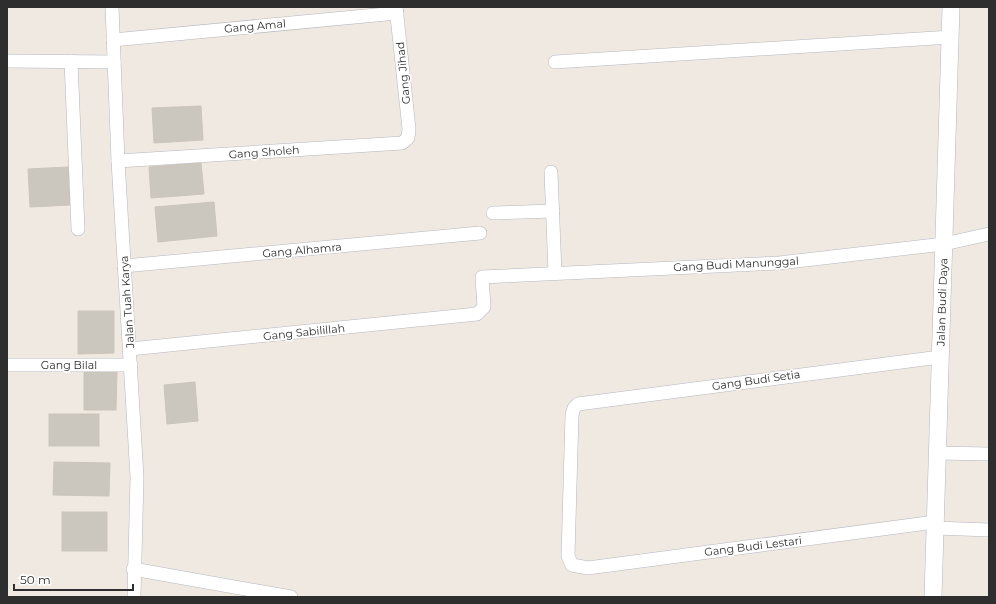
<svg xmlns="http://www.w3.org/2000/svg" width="996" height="604" font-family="Montserrat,sans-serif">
<rect width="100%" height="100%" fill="#efe9e1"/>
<g fill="#cbc7bf" stroke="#cbc5ba">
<path d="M201,106L203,140L154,143L152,108Z"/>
<path d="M201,163L204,194L151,198L149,167Z"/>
<path d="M68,167L70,205L30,207L28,169Z"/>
<path d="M214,202L217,236L158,242L155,207Z"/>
<path d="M78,311H114V353L78,354Z"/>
<path d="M84,372H117L116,410H84Z"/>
<path d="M195,382L198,421L167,424L164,385Z"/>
<rect x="49" y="414" width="50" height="32"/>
<path d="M54,462L110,463L109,496L53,495Z"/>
<rect x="62" y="512" width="45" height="39"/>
</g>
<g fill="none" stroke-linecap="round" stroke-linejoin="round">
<defs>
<g id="minor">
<path d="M112,7L118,161L137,477L134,597"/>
<path d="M113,40L397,13"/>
<path d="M7,61L114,62"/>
<path d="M71,61L78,229"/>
<path d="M555,62L951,37"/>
<path d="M118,161L402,143L408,138L409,129L396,7"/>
<path d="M551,172L555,273"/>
<path d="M493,213L553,211"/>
<path d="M124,266L480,233"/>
<path d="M130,349L477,314L484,307L482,277L779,263L944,244L989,234"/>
<path d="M7,365H131"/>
<path d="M937,453L989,454"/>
<path d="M935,522L588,568L572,565L568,556L572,415L574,408L578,404L940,357"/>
<path d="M935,528L989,530"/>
<path d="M133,569L291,597"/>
</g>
<path id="tertiary" d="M933,597L951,7"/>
</defs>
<use href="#minor" stroke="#b4b7c1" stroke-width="14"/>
<use href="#tertiary" stroke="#b4b7c1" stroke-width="18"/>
<use href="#minor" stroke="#fff" stroke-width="13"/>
<use href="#tertiary" stroke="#fff" stroke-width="17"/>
</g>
<g text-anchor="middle" stroke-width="3.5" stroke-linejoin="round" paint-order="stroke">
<g font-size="11" fill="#2e2e2e" stroke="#fff">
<text transform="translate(255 26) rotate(-5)" y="4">Gang Amal</text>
<text transform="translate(403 73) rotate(-96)" y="4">Gang Jihad</text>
<text transform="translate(264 152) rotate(-4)" y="4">Gang Sholeh</text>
<text transform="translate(302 250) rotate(-5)" y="4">Gang Alhamra</text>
<text transform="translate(736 264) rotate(-3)" y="4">Gang Budi Manunggal</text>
<text transform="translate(127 302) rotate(-94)" y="4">Jalan Tuah Karya</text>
<text transform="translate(942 302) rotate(-88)" y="4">Jalan Budi Daya</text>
<text transform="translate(304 332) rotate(-6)" y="4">Gang Sabilillah</text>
<text x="69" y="369">Gang Bilal</text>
<text transform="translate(756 380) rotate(-8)" y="4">Gang Budi Setia</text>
<text transform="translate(753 546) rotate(-7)" y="4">Gang Budi Lestari</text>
</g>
</g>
<rect width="996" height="604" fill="none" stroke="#2e2e2e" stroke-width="16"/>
<path d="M14 584v6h119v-6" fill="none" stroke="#2e2e2e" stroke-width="2"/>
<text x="20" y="584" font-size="12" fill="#2e2e2e" stroke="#ffffff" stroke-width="3" paint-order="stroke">50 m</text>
</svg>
